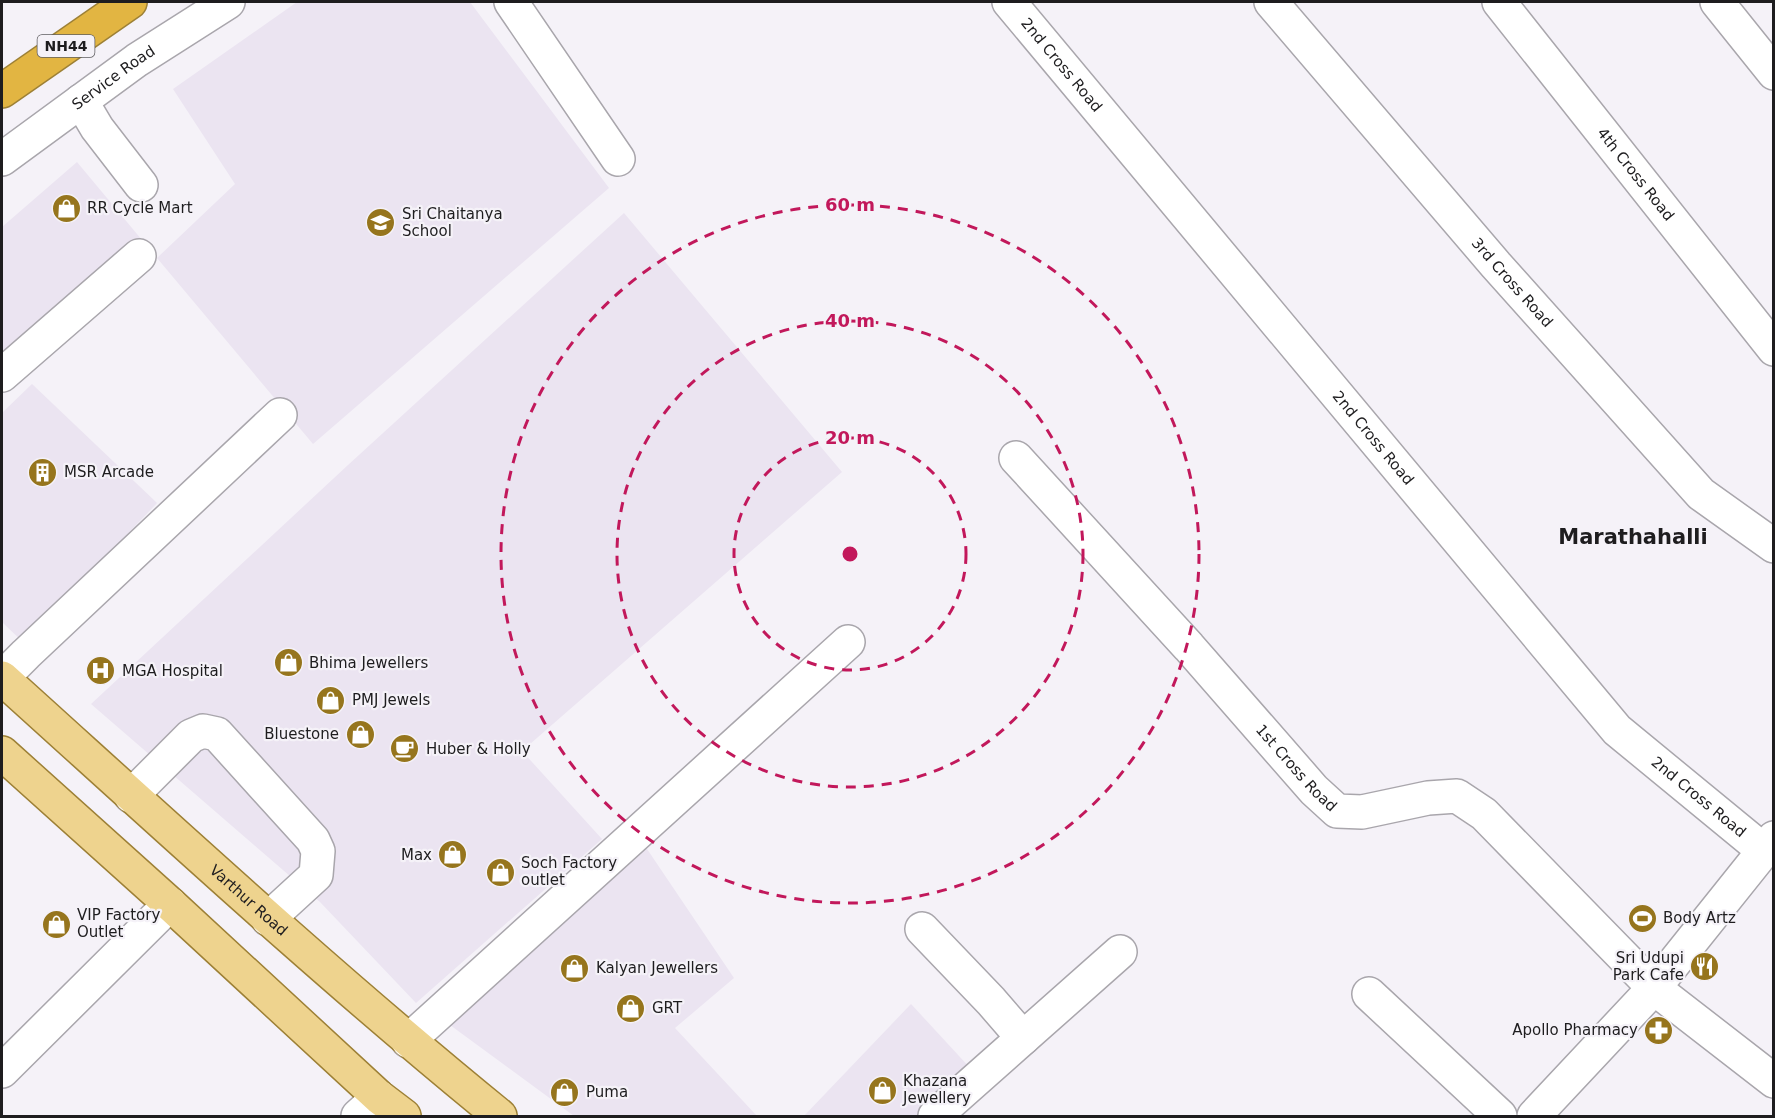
<svg xmlns="http://www.w3.org/2000/svg" width="1775" height="1118" font-family="'DejaVu Sans',sans-serif">
<rect width="100%" height="100%" fill="#f5f2f8"/>
<g fill="#ebe4f1">
<path d="M297,2H470L609,188L313,444L157,258L2,388V227L77,162L157,258L235,184L173,89Z"/>
<path d="M624,213L842,472L522,751L602,839L416,1003L320,902L91,704L348,465Z"/>
<path d="M32,384L157,503L24,643L2,622V413Z"/>
<path d="M643,843L734,978L675,1028L757,1116H574L450,1025Z"/>
<path d="M911,1004L971,1069L924,1116H804Z"/>
</g>
<g fill="none" stroke-linecap="round" stroke-linejoin="round">
<defs>
<g id="minor">
<path d="M511,2L618,159"/>
<path id="s1" d="M1009,2L1617,730L1763,850"/>
<path id="s2" d="M1271,2L1496,265L1701,494L1774,546"/>
<path id="s3" d="M1499,2L1774,349"/>
<path d="M1717,2L1774,73"/>
<path d="M81,101L97,128L141,185"/>
<path id="s4" d="M2,159L137,60L228,2"/>
<path d="M2,375L139,256"/>
<path id="s5" d="M1016,458L1189,647L1314,790L1337,811L1362,812L1428,798L1457,796L1484,814L1654,988L1774,1081"/>
<path d="M2,678L26,654L280,415"/>
<path d="M131,796L191,736L203,731L217,734L313,840L318,851L316,875L268,919"/>
<path d="M922,929L991,1001L1023,1038L935,1116"/>
<path d="M1369,994L1500,1116"/>
<path d="M1023,1038L1120,952"/>
<path d="M408,1041L848,642"/>
<path d="M2,1071L170,904"/>
<path d="M358,1116L379,1097"/>
<path d="M1534,1116L1654,988L1774,838"/>
</g>
<g id="major">
<path id="s6" d="M2,678C166,826 328,976 500,1116"/>
<path d="M2,753L170,904L379,1097L404,1116"/>
</g>
<path id="highway" d="M2,91L130,2"/>
</defs>
<use href="#minor" stroke="#a9a6ac" stroke-width="36"/>
<use href="#major" stroke="#9d8036" stroke-width="36"/>
<use href="#highway" stroke="#9d8036" stroke-width="36"/>
<use href="#minor" stroke="#fff" stroke-width="33"/>
<use href="#major" stroke="#eed38e" stroke-width="33"/>
<use href="#highway" stroke="#e2b542" stroke-width="33"/>
</g>
<g fill="none" stroke="#c2185b" stroke-width="3" stroke-dasharray="10 8">
<circle cx="850" cy="554" r="116"/>
<circle cx="850" cy="554" r="233"/>
<circle cx="850" cy="554" r="349"/>
</g>
<defs>
<symbol id="shop-disc" viewBox="-11 -11 22 22"><circle r="9.5" fill="#96751d" stroke="#f5f2f8"/><path d="M-5-2.5h2.3a2.7 3.5 0 0 1 5.4 0H5L5.5 6h-11ZM-1.5-2.5h3a1.5 2.3 0 0 0-3 0Z" fill="#fff"/></symbol>
<symbol id="school-disc" viewBox="-11 -11 22 22"><circle r="9.5" fill="#96751d" stroke="#f5f2f8"/><path d="M0-5L7-2L0 1L-7-2ZM-4 1L0 2.5L4 1V4Q0 6-4 4Z" fill="#fff"/></symbol>
<symbol id="building-disc" viewBox="-11 -11 22 22"><circle r="9.5" fill="#96751d" stroke="#f5f2f8"/><path d="M-4-6H4V6H1V3H-1V6H-4ZM-2.5-4.3h1.7v1.8h-1.7ZM.8-4.3h1.7v1.8H.8ZM-2.5-1h1.7V.8h-1.7ZM.8-1h1.7V.8H.8Z" fill="#fff"/></symbol>
<symbol id="hospital-disc" viewBox="-11 -11 22 22"><circle r="9.5" fill="#96751d" stroke="#f5f2f8"/><path d="M-5-5h3v3.5h4V-5h3V5h-3V1.5h-4V5h-3Z" fill="#fff"/></symbol>
<symbol id="cafe-disc" viewBox="-11 -11 22 22"><circle r="9.5" fill="#96751d" stroke="#f5f2f8"/><path d="M-5.5-4.5H6V0H3Q3 3.5 0 3.5H-2.5Q-5.5 3.5-5.5 0ZM3-3.2v2h1.7v-2ZM-6 4.5H4V6H-6Z" fill="#fff"/></symbol>
<symbol id="stadium-disc" viewBox="-11 -11 22 22"><circle r="9.5" fill="#96751d" stroke="#f5f2f8"/><path d="M0-5a6.5 5 0 1 0 0 10a6.5 5 0 1 0 0-10ZM-3.5-1.8h7v3.6h-7Z" fill="#fff"/></symbol>
<symbol id="restaurant-disc" viewBox="-11 -11 22 22"><circle r="9.5" fill="#96751d" stroke="#f5f2f8"/><path d="M-5-6h1v4h1v-4h1v4h1v-4h1v5L-1.5 .5V6h-2V.5L-5-1ZM5-6V6H3V1.5H1.5Q1.5-4 5-6Z" fill="#fff"/></symbol>
<symbol id="pharmacy-disc" viewBox="-11 -11 22 22"><circle r="9.5" fill="#96751d" stroke="#f5f2f8"/><path d="M-2-6h4v4h4v4h-4v4h-4v-4h-4v-4h4Z" fill="#fff"/></symbol>
</defs>
<g fill-rule="evenodd">
<use href="#shop-disc" x="50" y="192" width="33" height="33"/>
<use href="#school-disc" x="364" y="206" width="33" height="33"/>
<use href="#building-disc" x="26" y="456" width="33" height="33"/>
<use href="#shop-disc" x="272" y="646" width="33" height="33"/>
<use href="#hospital-disc" x="84" y="654" width="33" height="33"/>
<use href="#shop-disc" x="314" y="684" width="33" height="33"/>
<use href="#shop-disc" x="344" y="718" width="33" height="33"/>
<use href="#cafe-disc" x="388" y="732" width="33" height="33"/>
<use href="#shop-disc" x="436" y="838" width="33" height="33"/>
<use href="#shop-disc" x="484" y="856" width="33" height="33"/>
<use href="#stadium-disc" x="1626" y="902" width="33" height="33"/>
<use href="#shop-disc" x="40" y="908" width="33" height="33"/>
<use href="#restaurant-disc" x="1688" y="950" width="33" height="33"/>
<use href="#shop-disc" x="558" y="952" width="33" height="33"/>
<use href="#shop-disc" x="614" y="992" width="33" height="33"/>
<use href="#pharmacy-disc" x="1642" y="1014" width="33" height="33"/>
<use href="#shop-disc" x="866" y="1074" width="33" height="33"/>
<use href="#shop-disc" x="548" y="1076" width="33" height="33"/>
</g>
<g text-anchor="middle" stroke-width="4.5" stroke-linejoin="round" paint-order="stroke">
<rect fill="#f5f2f8" stroke="#5e5d60" stroke-width="1.5" x="37.5" y="35" width="57" height="22" rx="4.5"/>
<g font-size="14" font-weight="bold" fill="#1e1d1f">
<text x="66" y="51">NH44</text>
</g>
<g font-size="15" fill="#1e1d1f" stroke="#f5f2f8">
<text dy="5" stroke="none"><textPath href="#s1" startOffset="82">2nd Cross Road</textPath></text>
<text dy="5" stroke="none"><textPath href="#s4" startOffset="138">Service Road</textPath></text>
<text dy="5" stroke="none"><textPath href="#s3" startOffset="220">4th Cross Road</textPath></text>
<text dy="5" stroke="none"><textPath href="#s2" startOffset="370">3rd Cross Road</textPath></text>
<text dy="5" stroke="none"><textPath href="#s1" startOffset="568">2nd Cross Road</textPath></text>
<text dy="5" stroke="none"><textPath href="#s5" startOffset="418">1st Cross Road</textPath></text>
<text dy="5" stroke="none"><textPath href="#s1" startOffset="1054">2nd Cross Road</textPath></text>
<text dy="5" stroke="none"><textPath href="#s6" startOffset="332">Varthur Road</textPath></text>
</g>
<g font-size="15" fill="#1e1d1f" stroke="#f5f2f8" text-anchor="start">
<text x="87" y="213">RR Cycle Mart</text>
<text x="402" y="219">Sri Chaitanya<tspan x="402" dy="17">School</tspan></text>
<text x="64" y="477">MSR Arcade</text>
<text x="309" y="668">Bhima Jewellers</text>
<text x="122" y="676">MGA Hospital</text>
<text x="352" y="705">PMJ Jewels</text>
<text x="339" y="739" text-anchor="end">Bluestone</text>
<text x="426" y="754">Huber &amp; Holly</text>
<text x="432" y="860" text-anchor="end">Max</text>
<text x="521" y="868">Soch Factory<tspan x="521" dy="17">outlet</tspan></text>
<text x="77" y="920">VIP Factory<tspan x="77" dy="17">Outlet</tspan></text>
<text x="1663" y="923">Body Artz</text>
<text x="1684" y="963" text-anchor="end">Sri Udupi<tspan x="1684" dy="17">Park Cafe</tspan></text>
<text x="596" y="973">Kalyan Jewellers</text>
<text x="652" y="1013">GRT</text>
<text x="1638" y="1035" text-anchor="end">Apollo Pharmacy</text>
<text x="903" y="1086">Khazana<tspan x="903" dy="17">Jewellery</tspan></text>
<text x="586" y="1097">Puma</text>
</g>
<g font-size="21" font-weight="bold" fill="#1e1d1f" stroke="#f5f2f8">
<text x="1633" y="544">Marathahalli</text>
</g>
</g>
<circle cx="850" cy="554" r="9" fill="#c2185b" stroke="#f5f2f8" stroke-width="3"/>
<g font-size="18" text-anchor="middle" font-weight="bold" fill="#c2185b" stroke="#f5f2f8" stroke-width="4.5" stroke-linejoin="round" paint-order="stroke">
<text x="850" y="211">60 m</text>
<text x="850" y="327">40 m</text>
<text x="850" y="444">20 m</text>
</g>
<rect width="1775" height="1118" fill="none" stroke="#1e1d1f" stroke-width="6"/>
</svg>
